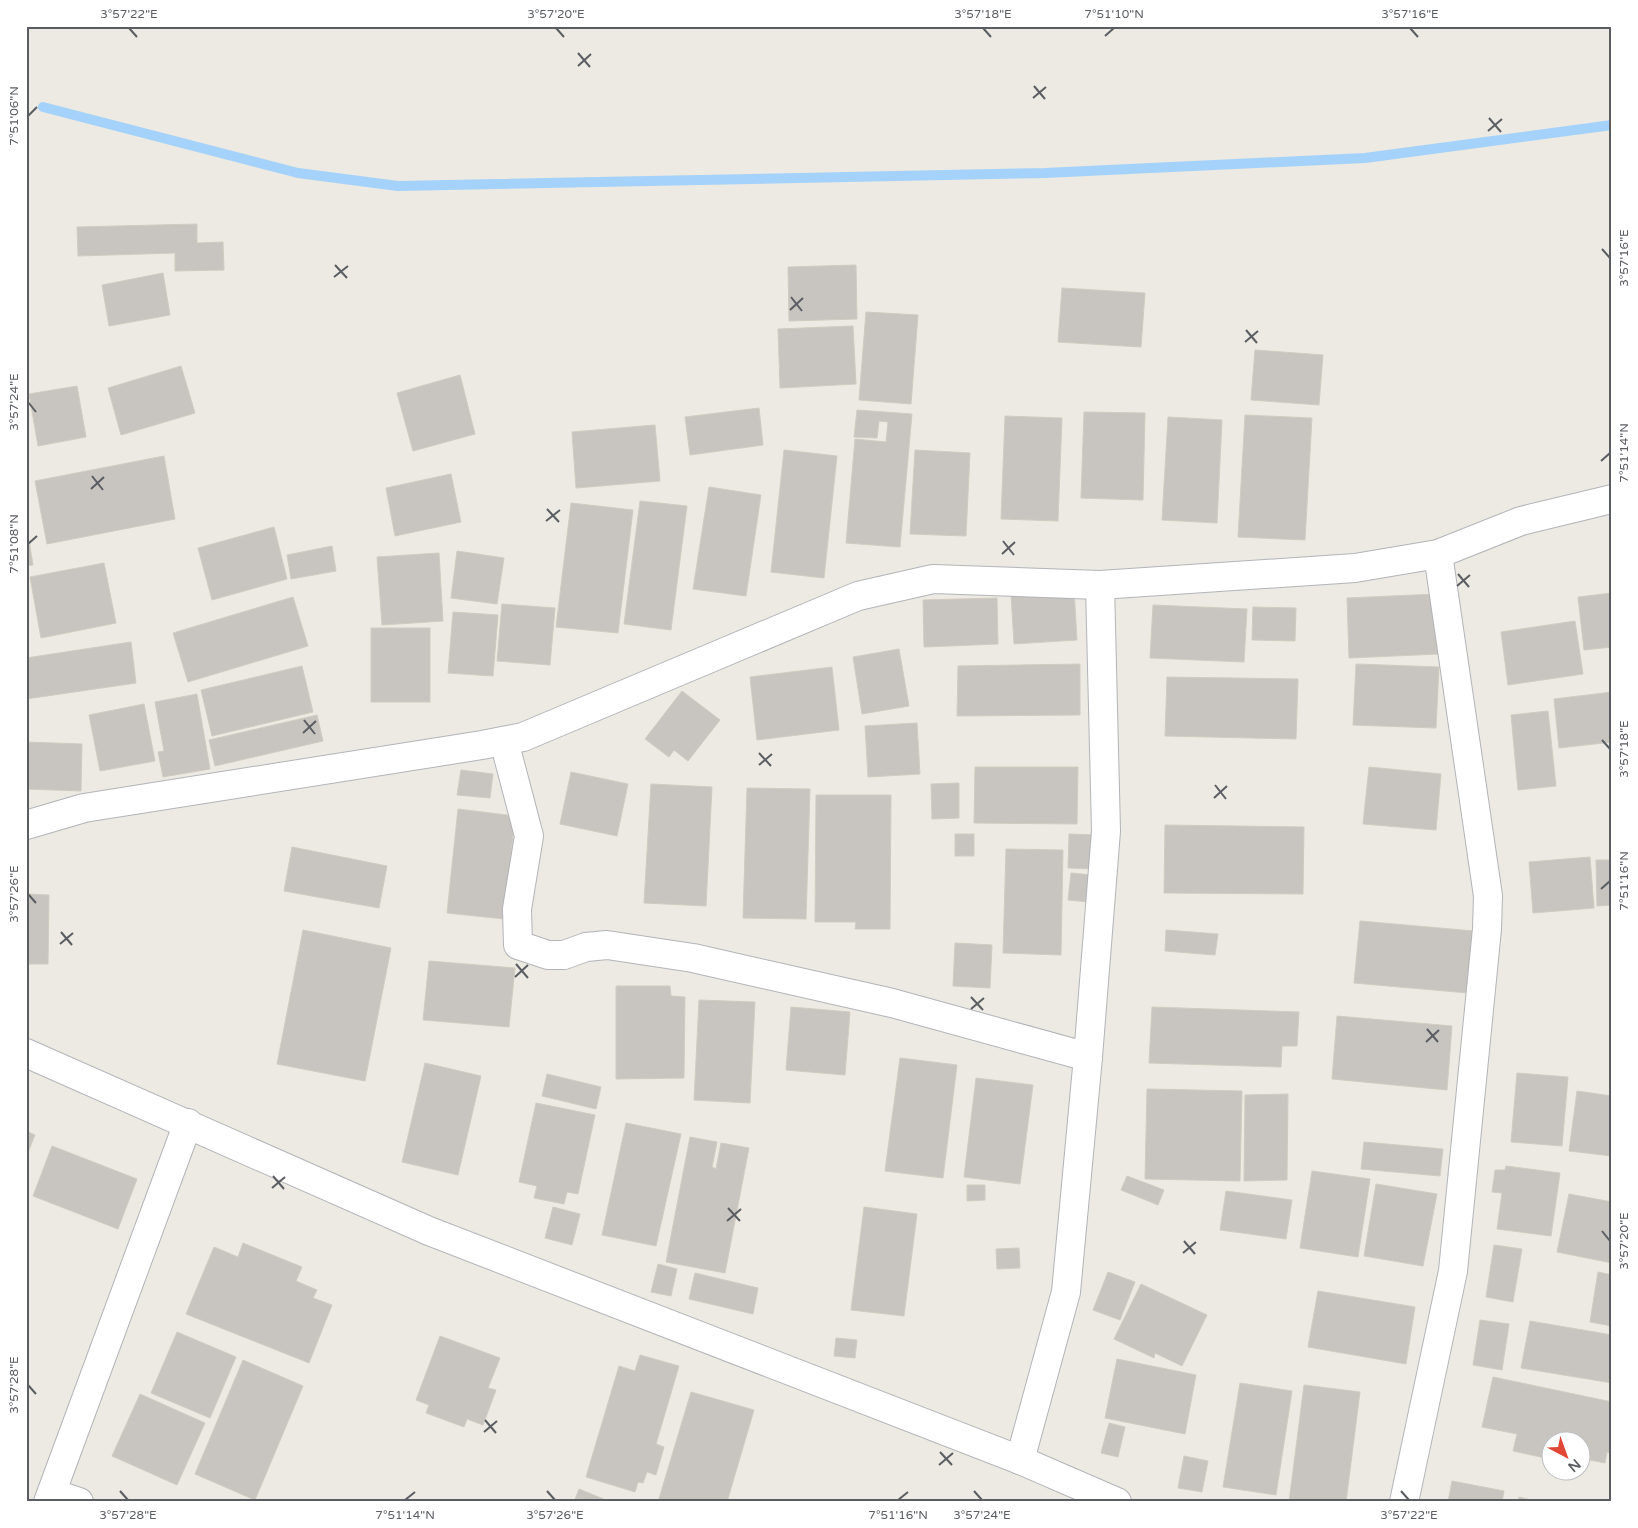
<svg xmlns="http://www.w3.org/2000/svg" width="1638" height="1528" font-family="'Varela Round',sans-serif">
<rect width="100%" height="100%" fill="#eceae2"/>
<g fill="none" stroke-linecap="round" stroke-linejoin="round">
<path stroke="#a4d2fa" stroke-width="10" d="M43,107L298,173L398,186L1045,173L1365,158L1612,125"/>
</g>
<g fill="#c8c4bf" stroke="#d1ccc1">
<path d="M197,224V243L223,242L224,270L175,271V253L78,256L77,227Z"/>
<path d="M856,265L857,319L789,321L788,267Z"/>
<path d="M163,273L170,315L109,326L102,285Z"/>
<path d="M1062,288L1145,293L1141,347L1058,342Z"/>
<path d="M866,312L918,315L911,404L859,400Z"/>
<path d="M853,326L856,384L780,388L778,329Z"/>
<path d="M1255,350L1323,355L1319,405L1251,400Z"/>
<path d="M181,366L195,413L121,435L108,388Z"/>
<path d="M460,375L475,434L413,451L397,393Z"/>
<path d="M77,386L86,437L38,446L29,394Z"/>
<path d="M759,408L763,445L690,455L685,417Z"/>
<path d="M857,410L912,414L900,547L846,543L855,439L886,442L888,422L879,421L877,438L854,437Z"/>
<path d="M1084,412L1145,413L1143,500L1081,498Z"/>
<path d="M1245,415L1312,418L1305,540L1238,537Z"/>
<path d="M1005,416L1062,418L1058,521L1001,519Z"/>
<path d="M1168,417L1222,420L1217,523L1162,520Z"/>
<path d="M655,425L660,481L576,488L572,432Z"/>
<path d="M784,450L837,456L824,578L771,572Z"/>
<path d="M915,450L970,453L966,536L910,534Z"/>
<path d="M164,456L175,519L47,544L35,481Z"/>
<path d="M451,474L461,522L395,536L386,488Z"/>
<path d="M709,487L761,495L746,596L693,589Z"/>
<path d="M640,501L687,506L671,630L624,624Z"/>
<path d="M571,503L633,510L618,633L556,627Z"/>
<path d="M274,527L287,579L212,600L198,548Z"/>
<path d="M26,540H29L33,565L26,566Z"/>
<path d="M332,546L336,571L291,579L287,555Z"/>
<path d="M457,551L504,558L497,604L451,598Z"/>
<path d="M439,553L443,621L382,625L377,557Z"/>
<path d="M104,563L116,623L41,638L30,577Z"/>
<path d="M1074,590L1077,640L1014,644L1011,594Z"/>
<path d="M1612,593V647L1584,650L1578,597Z"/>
<path d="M1436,594L1439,654L1349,658L1347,598Z"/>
<path d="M293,597L308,646L188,682L173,633Z"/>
<path d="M997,598L998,644L924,647L923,600Z"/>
<path d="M502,604L555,608L550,665L497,661Z"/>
<path d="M1153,605L1247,609L1244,662L1150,658Z"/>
<path d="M1253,607L1296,608L1295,641L1252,640Z"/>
<path d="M453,612L498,615L493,676L448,673Z"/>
<path d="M1575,621L1583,674L1508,685L1501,632Z"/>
<rect x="371" y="628" width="59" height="74"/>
<path d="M131,642L136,683L26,699V658Z"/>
<path d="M899,649L909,706L862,714L853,657Z"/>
<path d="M1080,664V715L957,716L958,666Z"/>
<path d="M1356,664L1439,667L1436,728L1353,725Z"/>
<path d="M302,666L313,712L212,736L201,690Z"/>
<path d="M832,667L839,730L757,740L750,677Z"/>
<path d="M1167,677L1298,679L1296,739L1165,736Z"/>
<path d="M682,691L720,720L688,761L674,750L669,757L645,739Z"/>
<path d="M1612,692V742L1559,748L1554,699Z"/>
<path d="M197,694L210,769L163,777L158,752L164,751L155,702Z"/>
<path d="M144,704L155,761L100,771L89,715Z"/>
<path d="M1548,711L1556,786L1518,790L1511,715Z"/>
<path d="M317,715L323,741L215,766L209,740Z"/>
<path d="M917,723L920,774L868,777L865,726Z"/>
<path d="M26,742L82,744L81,791L26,789Z"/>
<path d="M975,767H1078L1077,824L974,823Z"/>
<path d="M1369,767L1441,774L1436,830L1363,824Z"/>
<path d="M461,770L493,774L490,798L457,795Z"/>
<path d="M571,772L628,784L617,836L560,824Z"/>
<path d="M959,783V818L932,819L931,784Z"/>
<path d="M651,784L712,787L706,906L644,903Z"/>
<path d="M747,788L810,789L806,919L743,918Z"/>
<path d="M816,795H891L890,929H855L856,922H815Z"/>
<path d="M458,809L515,816L504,919L447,913Z"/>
<path d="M1165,825L1304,827L1303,894L1164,893Z"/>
<rect x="955" y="834" width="19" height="22"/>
<path d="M1069,834L1096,835L1094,869L1068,868Z"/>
<path d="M292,847L387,866L379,908L284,891Z"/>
<path d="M1006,849L1063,850L1061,955L1003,953Z"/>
<path d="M1590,857L1594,908L1533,913L1529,862Z"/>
<path d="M1596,860H1612V905L1597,906Z"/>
<path d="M1071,873L1092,875L1089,902L1068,900Z"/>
<path d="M26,894L49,895L48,964H26Z"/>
<path d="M1360,921L1474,931L1468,993L1354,983Z"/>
<path d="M303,930L391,948L365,1081L277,1064Z"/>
<path d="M1166,930L1218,934L1215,955L1165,951Z"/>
<path d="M955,943L992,945L990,988L953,986Z"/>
<path d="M429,961L515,968L509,1027L423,1020Z"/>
<path d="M616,986H670L671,996L685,997L684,1078L616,1079Z"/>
<path d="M699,1000L755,1002L750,1103L694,1100Z"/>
<path d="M791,1007L850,1012L845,1075L786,1070Z"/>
<path d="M1152,1007L1299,1012L1297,1046H1282L1281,1067L1149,1063Z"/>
<path d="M1337,1016L1452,1026L1447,1090L1332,1079Z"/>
<path d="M900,1058L957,1065L943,1178L885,1171Z"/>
<path d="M425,1063L481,1076L458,1175L402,1162Z"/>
<path d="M1517,1073L1568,1077L1562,1146L1511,1142Z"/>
<path d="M547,1074L601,1087L596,1109L542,1096Z"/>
<path d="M976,1078L1033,1085L1020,1184L964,1177Z"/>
<path d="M1147,1089L1242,1091L1240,1181L1145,1179Z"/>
<path d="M1577,1091L1612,1096V1156L1569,1151Z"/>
<path d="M1288,1094L1287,1180L1244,1181L1245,1095Z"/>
<path d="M536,1103L595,1115L578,1194L567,1192L564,1204L534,1198L537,1186L519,1182Z"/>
<path d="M626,1123L681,1134L656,1246L602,1235Z"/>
<path d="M26,1131L35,1135L26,1157Z"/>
<path d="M690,1137L717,1142L712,1167L716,1169L721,1143L749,1148L725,1273L666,1262Z"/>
<path d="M1364,1142L1443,1149L1440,1176L1361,1169Z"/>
<path d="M52,1146L137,1179L118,1229L33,1196Z"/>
<path d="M1506,1166L1560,1173L1551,1236L1497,1229L1502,1193L1492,1192L1495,1170H1505Z"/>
<path d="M1312,1171L1370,1179L1358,1257L1300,1248Z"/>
<path d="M1127,1176L1164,1190L1158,1205L1121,1190Z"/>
<path d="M1376,1184L1437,1194L1423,1266L1364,1256Z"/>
<path d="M967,1185H985V1200L967,1201Z"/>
<path d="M1226,1191L1292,1200L1286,1239L1220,1230Z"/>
<path d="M1569,1194L1612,1202V1263L1557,1252Z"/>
<path d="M553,1207L580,1214L572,1245L545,1238Z"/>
<path d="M864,1207L917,1214L904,1316L851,1310Z"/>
<path d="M243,1243L302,1267L296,1281L317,1290L313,1298L332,1305L309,1363L186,1314L214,1247L238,1257Z"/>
<path d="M1494,1245L1522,1249L1513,1302L1486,1297Z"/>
<path d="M1019,1248L1020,1268L997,1269L996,1249Z"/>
<path d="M658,1264L677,1269L671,1296L651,1292Z"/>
<path d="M1108,1272L1135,1282L1120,1320L1093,1310Z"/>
<path d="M1598,1272L1612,1275V1326L1590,1322Z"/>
<path d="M695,1273L758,1288L753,1314L689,1299Z"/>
<path d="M1141,1284L1207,1315L1182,1366L1155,1353L1154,1358L1114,1339Z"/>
<path d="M1318,1291L1415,1307L1406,1364L1308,1347Z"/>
<path d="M1480,1320L1509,1324L1502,1370L1473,1365Z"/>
<path d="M1530,1321L1612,1335V1383L1521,1368Z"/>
<path d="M177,1332L236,1357L210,1418L151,1393Z"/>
<path d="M440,1336L500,1358L488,1388L496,1390L483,1425L467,1419L464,1427L426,1413L429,1405L416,1400Z"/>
<path d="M836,1338L857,1340L855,1358L834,1356Z"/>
<path d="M640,1355L679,1366L656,1444L664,1447L656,1475L647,1472L643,1483L638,1482L635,1492L586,1477L619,1366L635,1371Z"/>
<path d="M1117,1359L1196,1375L1185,1434L1105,1418Z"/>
<path d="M243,1360L303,1386L255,1500L195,1474Z"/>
<path d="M1493,1377L1612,1402V1454L1607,1452L1605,1463L1580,1458V1440H1550V1459L1513,1451L1517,1434L1482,1427Z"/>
<path d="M1240,1383L1292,1391L1276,1495L1223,1487Z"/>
<path d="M1304,1385L1360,1392L1346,1502H1289Z"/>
<path d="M691,1392L754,1410L727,1502H658Z"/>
<path d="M140,1394L205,1423L177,1485L112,1456Z"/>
<path d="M1109,1423L1125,1427L1118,1457L1101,1453Z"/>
<path d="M1184,1456L1208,1461L1202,1492L1178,1488Z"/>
<path d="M1452,1481L1504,1491L1502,1502H1448Z"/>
<path d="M579,1489L611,1502H574Z"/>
<path d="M1519,1497L1538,1502H1518Z"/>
</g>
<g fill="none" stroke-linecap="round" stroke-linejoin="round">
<defs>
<g id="minor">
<path d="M504,741L529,836L517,909L518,945L548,955H564L586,947L607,945L693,958L892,1003L1088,1057"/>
<path d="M26,825L84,808L482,745L523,737L858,596L933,579L1100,585L1355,568L1438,554L1521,521L1612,499"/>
<path d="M26,1053L429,1231L1020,1460L1117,1502"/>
<path d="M1020,1460L1066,1292L1088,1057L1106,831L1100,585"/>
<path d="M52,1493L79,1502"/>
<path d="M48,1502L188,1123"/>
<path d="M1404,1502L1453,1271L1487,929L1488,896L1438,554"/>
</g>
</defs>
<use href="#minor" stroke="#b2b4b9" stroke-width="30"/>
<use href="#minor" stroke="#fff" stroke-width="28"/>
</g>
<path fill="none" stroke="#5a5d62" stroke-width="2" d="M129,28L137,37M556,28L564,37M983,28L991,37M1410,28L1418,37M1105,36L1114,28M578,53L590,67M578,66L591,54M1034,86L1045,99M1033,98L1046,87M28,116L37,107M1489,118L1501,132M1488,131L1502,119M1602,249L1610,258M335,265L347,278M334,277L348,266M791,297L802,311M790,310L803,298M1246,330L1257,343M1245,342L1258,331M28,402L36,412M1601,461L1610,453M92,476L103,490M91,489L104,477M547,509L559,522M546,521L560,510M1003,541L1014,555M28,544L37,536M1002,554L1015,542M1458,574L1469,587M1457,586L1470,575M304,720L315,734M303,733L316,721M1602,740L1610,749M759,753L771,766M759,765L772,754M1215,785L1226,799M1214,798L1227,786M1601,889L1610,881M28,894L36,903M61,932L72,945M60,944L73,933M516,964L528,978M515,977L528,965M971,997L983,1010M971,1009L984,998M1427,1029L1438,1042M1426,1042L1439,1030M273,1176L284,1189M272,1188L285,1177M728,1208L740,1221M727,1221L741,1209M1602,1231L1610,1241M1184,1241L1195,1254M1183,1253L1196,1242M28,1385L36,1394M485,1420L496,1433M484,1432L497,1421M940,1452L952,1465M939,1465L953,1453M120,1491L128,1500M547,1491L555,1500M974,1491L982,1500M1401,1491L1409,1500M405,1500L415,1492M898,1500L908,1492"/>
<rect width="1638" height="1528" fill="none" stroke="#ffffff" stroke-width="55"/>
<g transform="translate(1566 1456) rotate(139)"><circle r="24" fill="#ffffff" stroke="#bdbec0"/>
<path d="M0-4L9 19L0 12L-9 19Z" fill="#e04735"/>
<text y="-8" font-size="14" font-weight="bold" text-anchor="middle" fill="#5a5d62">N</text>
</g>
<rect x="28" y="28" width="1582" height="1472" fill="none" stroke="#5a5d62" stroke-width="2"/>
<g font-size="12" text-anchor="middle" fill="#5a5d62">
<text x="129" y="18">3°57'22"E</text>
<text x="556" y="18">3°57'20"E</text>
<text x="983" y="18">3°57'18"E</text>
<text x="1114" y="18">7°51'10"N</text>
<text x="1410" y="18">3°57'16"E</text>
<text transform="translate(14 116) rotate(-90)" y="4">7°51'06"N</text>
<text transform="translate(1624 258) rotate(-90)" y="4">3°57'16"E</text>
<text transform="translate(14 402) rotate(-90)" y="4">3°57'24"E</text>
<text transform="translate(1624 453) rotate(-90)" y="4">7°51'14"N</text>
<text transform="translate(14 544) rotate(-90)" y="4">7°51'08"N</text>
<text transform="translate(1624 749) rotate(-90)" y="4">3°57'18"E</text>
<text transform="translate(1624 881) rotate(-90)" y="4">7°51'16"N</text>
<text transform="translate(14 894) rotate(-90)" y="4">3°57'26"E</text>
<text transform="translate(1624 1241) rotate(-90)" y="4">3°57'20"E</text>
<text transform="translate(14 1385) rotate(-90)" y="4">3°57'28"E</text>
<text x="128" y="1519">3°57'28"E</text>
<text x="405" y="1519">7°51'14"N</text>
<text x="555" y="1519">3°57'26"E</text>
<text x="898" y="1519">7°51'16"N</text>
<text x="982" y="1519">3°57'24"E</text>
<text x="1409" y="1519">3°57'22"E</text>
</g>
</svg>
